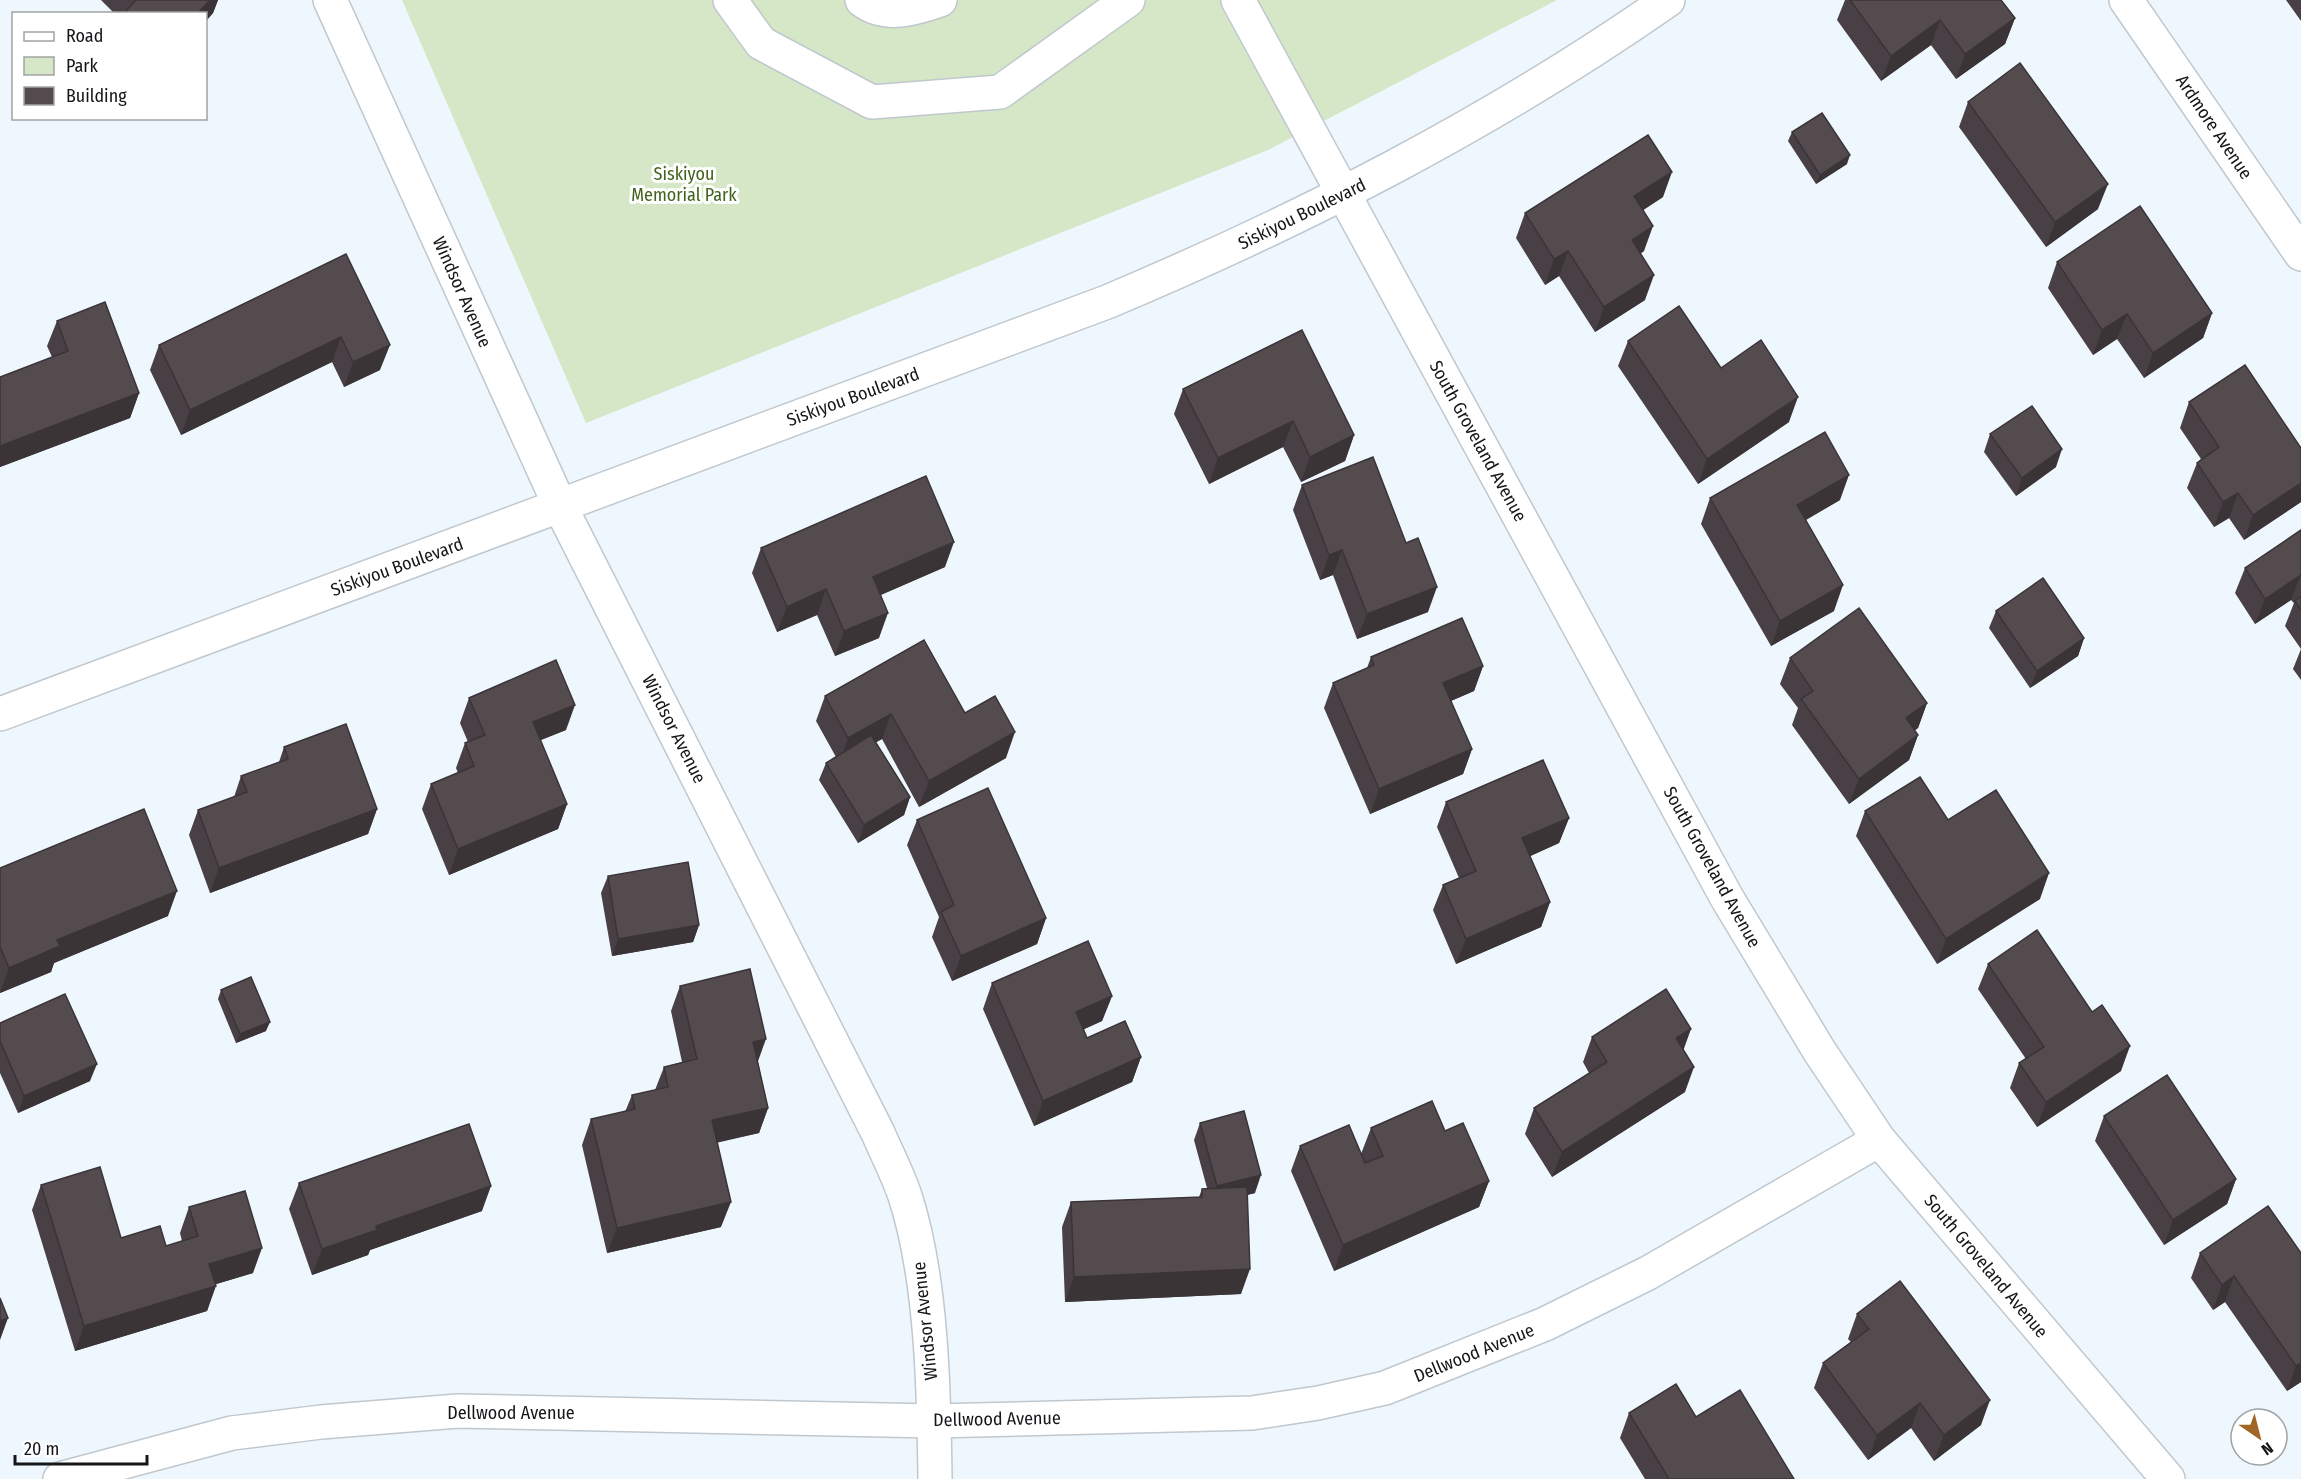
<svg xmlns="http://www.w3.org/2000/svg" width="2301" height="1479" font-family="'Fira Sans Condensed',sans-serif">
<rect width="100%" height="100%" fill="#eef7fe"/>
<path fill="#d5e7c7" d="M402,0H1557L1268,150L586,423Z"/>
<g fill="none" stroke-linecap="round" stroke-linejoin="round">
<defs>
<g id="minor">
<path d="M330,0L560,506L878,1133C887,1154 898,1175 905,1196C932,1279 934,1392 935,1479"/>
<path d="M730,0L761,43L872,102L1000,92L1128,0"/>
<path d="M862,0C886,18 914,9 940,0"/>
<path d="M1238,0L1727,898L1820,1052L1879,1140L2168,1479"/>
<path d="M2126,0L2301,254"/>
<path d="M0,714L1107,302C1304,219 1492,123 1668,0"/>
<path d="M60,1479L232,1433L321,1422L458,1411L934,1421L1252,1413L1318,1403L1385,1388L1545,1324L1648,1273L1879,1140"/>
</g>
</defs>
<use href="#minor" stroke="#c0c8ce" stroke-width="36"/>
<use href="#minor" stroke="#fff" stroke-width="33"/>
</g>
<g fill="#484044">
<path d="M101,0H218L213,13L206,21V14H115Z"/>
<path d="M1845,0H2001L2015,18L2005,44L1956,79L1931,45L1881,81L1837,20Z"/>
<path d="M2286,0H2301V21Z"/>
<path d="M1968,102L2098,209L2046,247L1959,127Z"/>
<path d="M1792,132L1847,164L1816,184L1788,141Z"/>
<path d="M1663,197L1643,210L1644,251L1640,254L1645,300L1595,332L1559,276L1545,285L1516,238L1525,213Z"/>
<path d="M346,254L380,370L344,387L332,362L181,435L150,370L159,345Z"/>
<path d="M2057,262L2212,313L2203,338L2144,378L2117,339L2093,355L2048,288Z"/>
<path d="M57,321L139,393L130,418L0,467V377L52,357L47,346Z"/>
<path d="M1628,341L1721,368L1789,422L1698,484L1618,366Z"/>
<path d="M1183,389L1354,435L1345,461L1301,482L1283,447L1209,484L1174,414Z"/>
<path d="M2189,402L2301,483V502L2244,540L2229,518L2214,527L2187,488L2197,463L2201,459L2180,428Z"/>
<path d="M1990,434L2056,467L2016,496L1984,452Z"/>
<path d="M1302,485L1428,612L1357,639L1333,575L1320,580L1293,510Z"/>
<path d="M1710,498L1840,500L1806,520L1834,611L1771,646L1701,524Z"/>
<path d="M2301,530V680L2293,669L2301,649L2285,626L2294,603L2291,600L2255,624L2235,593L2245,568Z"/>
<path d="M761,548L945,567L881,595L879,638L835,656L817,615L777,632L752,573Z"/>
<path d="M1996,611L2084,638L2078,656L2030,688L1989,628Z"/>
<path d="M1371,657L1483,666L1474,691L1451,701L1472,749L1463,774L1370,814L1324,708L1333,683L1367,668Z"/>
<path d="M1790,658L1927,703L1918,728L1915,730L1918,735L1909,760L1849,804L1792,725L1798,708L1780,684Z"/>
<path d="M825,696L965,713L1006,758L919,807L882,739L876,742L910,797L904,815L858,843L819,780L826,763L836,757L816,721Z"/>
<path d="M469,698L566,730L540,740L567,804L558,829L449,875L422,809L431,784L458,773L456,768L465,743L468,742L460,723Z"/>
<path d="M284,747L377,809L368,834L210,893L189,835L198,810L234,797L241,776L279,762Z"/>
<path d="M1446,802L1569,818L1559,843L1530,856L1550,902L1541,927L1456,964L1433,910L1443,885L1459,878L1437,827Z"/>
<path d="M1865,811L1948,820L2040,899L1937,964L1856,836Z"/>
<path d="M917,820L1046,918L1037,944L952,981L932,937L939,917L907,845Z"/>
<path d="M0,868L168,916L54,963L51,972L0,993Z"/>
<path d="M608,876L699,925L693,942L612,956L601,893Z"/>
<path d="M1988,964L2121,1071L2037,1127L2010,1088L2019,1063L2026,1059L1978,989Z"/>
<path d="M992,983L1112,996L1102,1021L1084,1029L1087,1038L1141,1057L1132,1082L1034,1126L983,1009Z"/>
<path d="M680,986L758,1062L768,1108L759,1133L717,1142L721,1227L607,1253L582,1145L591,1119L625,1112L632,1095L655,1090L664,1067L682,1062L671,1011Z"/>
<path d="M221,990L266,1031L236,1043L218,999Z"/>
<path d="M0,1023L90,1081L18,1113L0,1073Z"/>
<path d="M1592,1037L1684,1050L1685,1092L1552,1177L1525,1134L1534,1108L1589,1073L1583,1062Z"/>
<path d="M2104,1116L2236,1179L2227,1204L2164,1245L2095,1141Z"/>
<path d="M1200,1123L1255,1193L1247,1195L1241,1294L1065,1302L1062,1227L1071,1202L1199,1197L1202,1189L1207,1188L1194,1140Z"/>
<path d="M1371,1128L1445,1131L1489,1181L1479,1207L1334,1271L1291,1171L1300,1146L1361,1154Z"/>
<path d="M299,1183L482,1211L370,1250L368,1255L312,1275L289,1209Z"/>
<path d="M41,1185L121,1238L166,1246L182,1241L180,1233L189,1207L253,1273L216,1284L207,1311L75,1351L32,1210Z"/>
<path d="M2268,1206L2301,1382L2287,1391L2225,1302L2213,1310L2191,1278L2200,1253Z"/>
<path d="M1857,1314L1981,1425L1934,1461L1911,1428L1868,1460L1814,1388L1823,1363L1851,1342L1848,1339Z"/>
<path d="M1629,1413L1696,1417L1794,1479H1645L1620,1438Z"/>
</g>
<g fill="#3b3437">
<path d="M210,0H218L213,13L206,21V14H197Z"/>
<path d="M2015,18L2005,44L1956,79L1965,54Z"/>
<path d="M1940,20L1931,45L1881,81L1891,56Z"/>
<path d="M1850,155L1847,164L1816,184L1820,175Z"/>
<path d="M1672,172L1663,197L1625,222L1634,196Z"/>
<path d="M2108,184L2098,209L2046,247L2055,222Z"/>
<path d="M1653,226L1644,251L1622,265L1632,240Z"/>
<path d="M1568,251L1559,276L1545,285L1554,259Z"/>
<path d="M1654,275L1645,300L1595,332L1604,307Z"/>
<path d="M2212,313L2203,338L2144,378L2153,353Z"/>
<path d="M2127,314L2117,339L2093,355L2102,330Z"/>
<path d="M341,337L332,362L181,435L190,410Z"/>
<path d="M390,345L380,370L344,387L353,362Z"/>
<path d="M139,393L130,418L0,467V446Z"/>
<path d="M1798,397L1789,422L1698,484L1707,459Z"/>
<path d="M1293,421L1283,447L1209,484L1218,458Z"/>
<path d="M1354,435L1345,461L1301,482L1310,457Z"/>
<path d="M2062,449L2056,467L2016,496L2022,478Z"/>
<path d="M1849,475L1840,500L1788,530L1797,505Z"/>
<path d="M2301,483V502L2244,540L2253,515Z"/>
<path d="M2238,493L2229,518L2214,527L2223,502Z"/>
<path d="M954,542L945,567L864,602L873,577Z"/>
<path d="M1342,550L1333,575L1320,580L1329,555Z"/>
<path d="M2301,574L2291,600L2255,624L2265,599Z"/>
<path d="M1843,585L1834,611L1771,646L1780,621Z"/>
<path d="M1437,587L1428,612L1357,639L1367,614Z"/>
<path d="M826,589L817,615L777,632L787,607Z"/>
<path d="M888,613L879,638L835,656L844,631Z"/>
<path d="M2084,638L2078,656L2030,688L2037,671Z"/>
<path d="M1483,666L1474,691L1434,708L1443,683Z"/>
<path d="M1927,703L1918,728L1897,743L1906,718Z"/>
<path d="M575,705L566,730L524,747L533,722Z"/>
<path d="M891,714L882,739L839,763L848,738Z"/>
<path d="M1015,732L1006,758L919,807L929,781Z"/>
<path d="M1918,735L1909,760L1849,804L1859,779Z"/>
<path d="M1472,749L1463,774L1370,814L1379,789Z"/>
<path d="M910,797L904,815L858,843L864,825Z"/>
<path d="M567,804L558,829L449,875L458,849Z"/>
<path d="M377,809L368,834L210,893L219,868Z"/>
<path d="M1569,818L1559,843L1513,864L1522,838Z"/>
<path d="M2049,873L2040,899L1937,964L1946,939Z"/>
<path d="M177,891L168,916L54,963L51,972L0,993L9,968L57,940Z"/>
<path d="M1550,902L1541,927L1456,964L1466,939Z"/>
<path d="M1046,918L1037,944L952,981L961,956Z"/>
<path d="M699,925L693,942L612,956L618,939Z"/>
<path d="M1112,996L1102,1021L1067,1037L1076,1012Z"/>
<path d="M270,1022L266,1031L236,1043L240,1034Z"/>
<path d="M1691,1029L1682,1054L1676,1038Z"/>
<path d="M766,1039L757,1064L753,1042Z"/>
<path d="M2130,1046L2121,1071L2037,1127L2046,1102Z"/>
<path d="M1141,1057L1132,1082L1034,1126L1043,1101Z"/>
<path d="M97,1064L90,1081L18,1113L24,1096Z"/>
<path d="M1694,1067L1685,1092L1552,1177L1562,1152Z"/>
<path d="M768,1108L759,1133L703,1146L712,1120Z"/>
<path d="M1261,1175L1255,1193L1211,1204L1217,1186Z"/>
<path d="M2236,1179L2227,1204L2164,1245L2173,1220Z"/>
<path d="M1489,1181L1479,1207L1334,1271L1343,1245Z"/>
<path d="M491,1186L482,1211L370,1250L368,1255L312,1275L322,1249L376,1226Z"/>
<path d="M731,1202L721,1227L607,1253L617,1228Z"/>
<path d="M262,1248L253,1273L200,1289L209,1264Z"/>
<path d="M1250,1269L1241,1294L1065,1302L1074,1277Z"/>
<path d="M2234,1276L2225,1302L2213,1310L2222,1285Z"/>
<path d="M216,1286L207,1311L75,1351L84,1326Z"/>
<path d="M8,1318L0,1340V1321Z"/>
<path d="M2301,1363V1382L2287,1391L2296,1366Z"/>
<path d="M1990,1400L1981,1425L1934,1461L1944,1435Z"/>
<path d="M1920,1403L1911,1428L1868,1460L1877,1435Z"/>
</g>
<g fill="#544b4f" stroke="#3b3437" stroke-width="1.5">
<path d="M136,0H210L197,14H129L126,11Z"/>
<path d="M1850,0H2001L2015,18L1965,54L1940,20L1891,56Z"/>
<path d="M2020,63L2108,184L2055,222L1968,102Z"/>
<path d="M1822,113L1850,155L1820,175L1792,132Z"/>
<path d="M1648,135L1672,172L1634,196L1653,226L1632,240L1654,275L1604,307L1568,251L1554,259L1525,213Z"/>
<path d="M2140,206L2212,313L2153,353L2127,314L2102,330L2057,262Z"/>
<path d="M346,254L390,345L353,362L341,337L190,410L159,345Z"/>
<path d="M105,302L139,393L0,446V377L68,351L57,321Z"/>
<path d="M1679,306L1721,368L1761,340L1798,397L1707,459L1628,341Z"/>
<path d="M1302,330L1354,435L1310,457L1293,421L1218,458L1183,389Z"/>
<path d="M2245,365L2301,448V483L2253,515L2238,493L2223,502L2197,463L2219,447L2189,402Z"/>
<path d="M2032,406L2062,449L2022,478L1990,434Z"/>
<path d="M1825,432L1849,475L1797,505L1843,585L1780,621L1710,498Z"/>
<path d="M1373,457L1406,543L1418,538L1437,587L1367,614L1342,550L1329,555L1302,485Z"/>
<path d="M926,476L954,542L873,577L888,613L844,631L826,589L787,607L761,548Z"/>
<path d="M2301,530V575L2265,599L2245,568Z"/>
<path d="M2043,578L2084,638L2037,671L1996,611Z"/>
<path d="M2301,596V610L2295,601Z"/>
<path d="M1859,608L1927,703L1906,718L1918,735L1859,779L1801,699L1813,691L1790,658Z"/>
<path d="M1462,618L1483,666L1443,683L1472,749L1379,789L1333,683L1374,665L1371,657Z"/>
<path d="M924,640L965,713L995,696L1015,732L929,781L891,714L848,738L825,696Z"/>
<path d="M556,660L575,705L533,722L567,804L458,849L431,784L474,766L465,743L485,735L469,698Z"/>
<path d="M346,724L377,809L219,868L198,810L247,792L241,776L288,759L284,747Z"/>
<path d="M871,735L910,797L864,825L826,763Z"/>
<path d="M1543,760L1569,818L1522,838L1550,902L1466,939L1443,885L1476,871L1446,802Z"/>
<path d="M1920,777L1948,820L1996,790L2049,873L1946,939L1865,811Z"/>
<path d="M988,788L1046,918L961,956L941,912L954,905L917,820Z"/>
<path d="M144,809L177,891L57,940L60,946L9,968L0,947V868Z"/>
<path d="M688,862L699,925L618,939L608,876Z"/>
<path d="M2037,930L2092,1012L2102,1005L2130,1046L2046,1102L2019,1063L2044,1047L1988,964Z"/>
<path d="M1088,941L1112,996L1076,1012L1087,1038L1125,1021L1141,1057L1043,1101L992,983Z"/>
<path d="M750,969L766,1039L753,1042L768,1108L712,1120L731,1202L617,1228L591,1119L635,1109L632,1095L668,1087L664,1067L697,1059L680,986Z"/>
<path d="M251,977L270,1022L240,1034L221,990Z"/>
<path d="M1666,989L1691,1029L1676,1038L1694,1067L1562,1152L1534,1108L1607,1062L1592,1037Z"/>
<path d="M65,994L97,1064L24,1096L0,1041V1023Z"/>
<path d="M2167,1075L2236,1179L2173,1220L2104,1116Z"/>
<path d="M1432,1101L1445,1131L1463,1123L1489,1181L1343,1245L1300,1146L1349,1125L1365,1163L1383,1156L1371,1128Z"/>
<path d="M1244,1111L1261,1175L1217,1186L1200,1123Z"/>
<path d="M469,1124L491,1186L376,1226L377,1230L322,1249L299,1183Z"/>
<path d="M100,1167L121,1238L160,1226L166,1246L198,1236L189,1207L245,1191L262,1248L209,1264L216,1286L84,1326L41,1185Z"/>
<path d="M1247,1187L1250,1269L1074,1277L1071,1202L1202,1197V1189Z"/>
<path d="M2268,1206L2301,1253V1363L2296,1366L2234,1276L2222,1285L2200,1253Z"/>
<path d="M1900,1281L1990,1400L1944,1435L1920,1403L1877,1435L1823,1363L1869,1329L1857,1314Z"/>
<path d="M0,1298L8,1318L0,1321Z"/>
<path d="M1676,1384L1696,1417L1740,1390L1794,1479H1669L1629,1413Z"/>
</g>
<g text-anchor="middle" stroke-width="6" stroke-linejoin="round" paint-order="stroke">
<g font-size="18" fill="#141619" stroke="#fff">
<text transform="translate(2214 127) rotate(56)" y="6">Ardmore Avenue</text>
<text transform="translate(1302 214) rotate(-26)" y="6">Siskiyou Boulevard</text>
<text transform="translate(462 292) rotate(66)" y="6">Windsor Avenue</text>
<text transform="translate(853 397) rotate(-20)" y="6">Siskiyou Boulevard</text>
<text transform="translate(1478 441) rotate(61)" y="6">South Groveland Avenue</text>
<text transform="translate(397 567) rotate(-20)" y="6">Siskiyou Boulevard</text>
<text transform="translate(674 729) rotate(63)" y="6">Windsor Avenue</text>
<text transform="translate(1712 867) rotate(61)" y="6">South Groveland Avenue</text>
<text transform="translate(1986 1266) rotate(50)" y="6">South Groveland Avenue</text>
<text transform="translate(925 1321) rotate(-96)" y="6">Windsor Avenue</text>
<text transform="translate(1474 1353) rotate(-22)" y="6">Dellwood Avenue</text>
<text x="511" y="1419">Dellwood Avenue</text>
<text transform="translate(997 1419) rotate(-1)" y="6">Dellwood Avenue</text>
</g>
<g font-size="18" fill="#42631e" stroke="#fff">
<text x="684" y="180">Siskiyou<tspan x="684" dy="21">Memorial Park</tspan></text>
</g>
</g>
<rect x="12" y="12" width="195" height="108" fill="#ffffff" stroke="#a1a2a3" stroke-width="1.5"/>
<rect x="24" y="32" width="30" height="9" fill="#ffffff" stroke="#a1a2a3" stroke-width="1.5"/>
<text x="66" y="42" font-size="18" fill="#141619">Road</text>
<rect x="24" y="57" width="30" height="18" fill="#d5e7c7" stroke="#a1a2a3" stroke-width="1.5"/>
<text x="66" y="72" font-size="18" fill="#141619">Park</text>
<rect x="24" y="87" width="30" height="18" fill="#544b4f" stroke="#a1a2a3" stroke-width="1.5"/>
<text x="66" y="102" font-size="18" fill="#141619">Building</text>
<g transform="translate(2259 1437) rotate(145)"><circle r="28" fill="#ffffff" stroke="#a1a2a3" stroke-width="1.5"/>
<path d="M0-4.5L10 22L0 15L-10 22Z" fill="#a16626"/>
<text y="-9" font-size="16" font-weight="bold" text-anchor="middle" fill="#141619">N</text>
</g>
<path d="M15 1455v9h132v-9" fill="none" stroke="#141619" stroke-width="3"/>
<text x="24" y="1455" font-size="18" fill="#141619" stroke="#ffffff" stroke-width="4.5" paint-order="stroke">20 m</text>
</svg>
